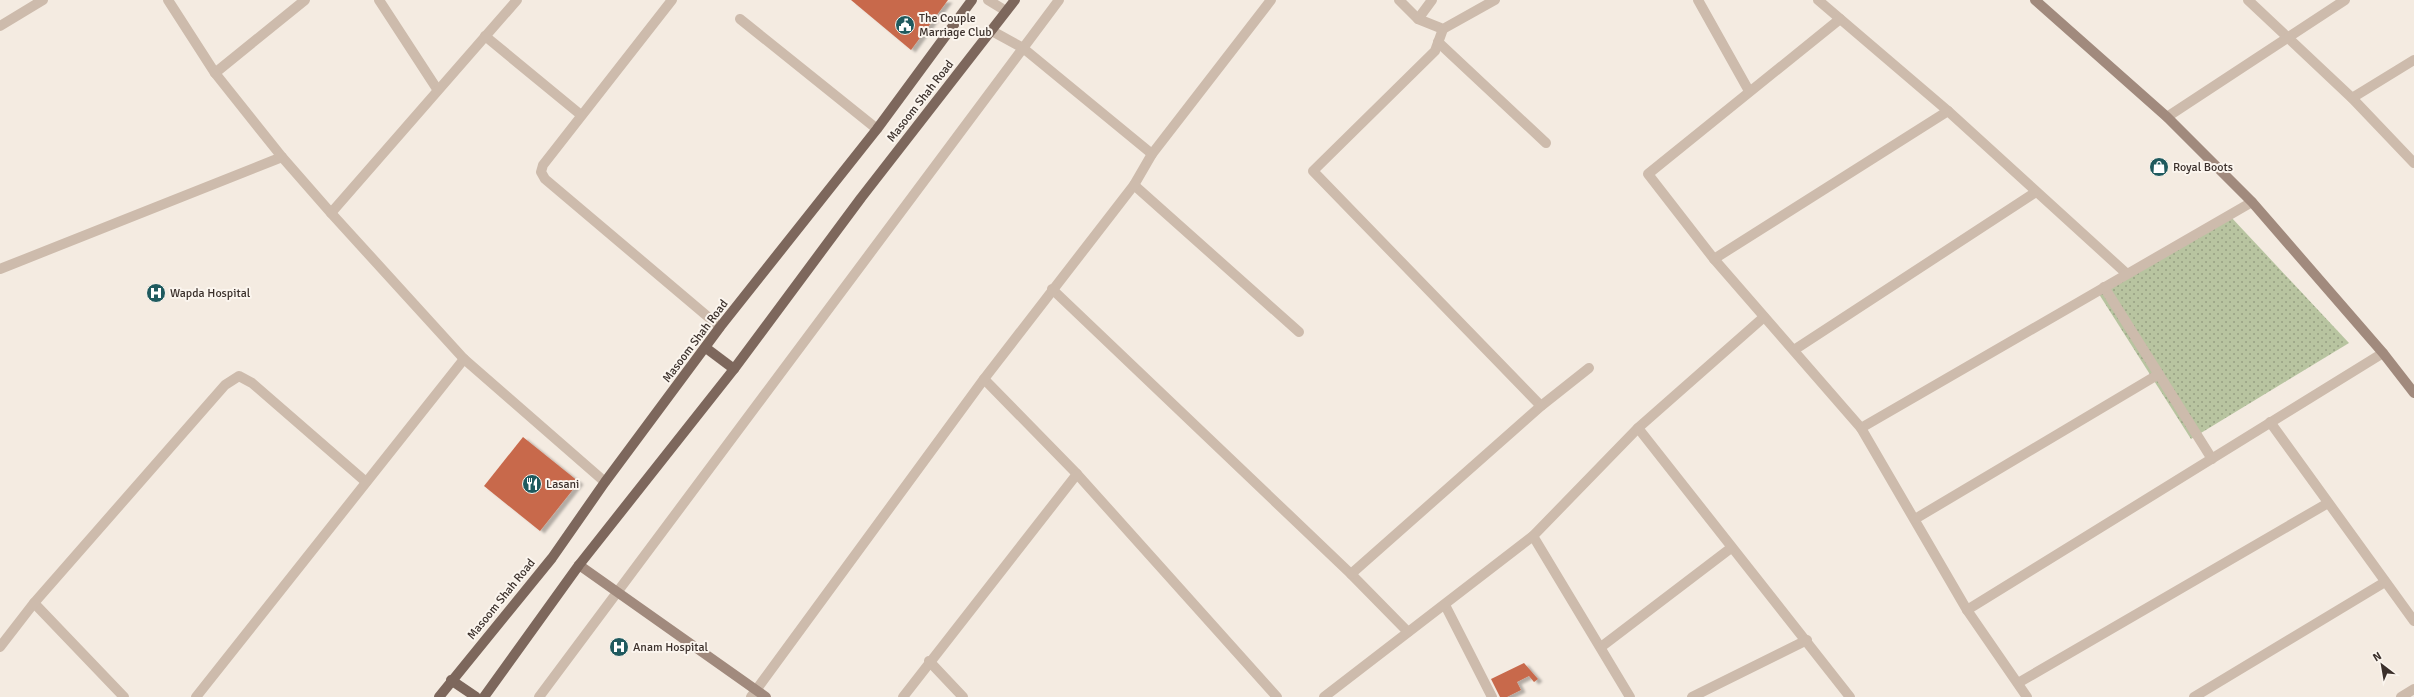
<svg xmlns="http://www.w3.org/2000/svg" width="2414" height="697" font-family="Signika,sans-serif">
<defs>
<pattern id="park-dots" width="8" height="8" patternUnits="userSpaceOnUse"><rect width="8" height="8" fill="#b8c4a0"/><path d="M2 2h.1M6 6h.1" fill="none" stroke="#97a083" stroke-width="1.8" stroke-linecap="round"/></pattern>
<filter id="shadow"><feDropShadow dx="4.5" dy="2.5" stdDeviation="1" flood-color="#0004"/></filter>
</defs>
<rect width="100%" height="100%" fill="#f4ebe1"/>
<path fill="url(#park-dots)" d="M2230,216L2349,343L2191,439L2097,291Z"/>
<g fill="#c8694b" filter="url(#shadow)">
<path d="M851,0H948L911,50Z"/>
<path d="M523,437L579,482L540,531L484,486Z"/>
<path d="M1524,663L1538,679L1534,682L1529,676L1517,682L1521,690L1507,697H1500L1491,679Z"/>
</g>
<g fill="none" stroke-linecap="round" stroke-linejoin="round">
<g stroke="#cdbbac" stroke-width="10">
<path d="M379,0L437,89"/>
<path d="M672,0L543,165L541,172L545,179L720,327"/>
<path d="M1399,0L1418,19L1443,29L1495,0"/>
<path d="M1698,0L1749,91"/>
<path d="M1818,0L1948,111L2127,274"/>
<path d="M2248,0L2352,98L2414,163"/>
<path d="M740,19L877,129"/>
<path d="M1418,19L1432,0"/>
<path d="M1840,19L1648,174L1714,259L1861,428L1967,610L2027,697"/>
<path d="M0,26L43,0"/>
<path d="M1443,29L1435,51L1313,171L1541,406"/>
<path d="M992,31L1023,48L1152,154"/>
<path d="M485,36L581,115"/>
<path d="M1438,42L1546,143"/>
<path d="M215,73L305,0"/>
<path d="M2352,98L2414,60"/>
<path d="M2167,117L2345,0"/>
<path d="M1134,185L1299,332"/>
<path d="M331,213L517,0"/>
<path d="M1714,259L1948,111"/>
<path d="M0,269L282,157"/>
<path d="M2104,287L2212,459"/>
<path d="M1052,289L1351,574L1408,632"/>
<path d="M1764,317L1638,428L1850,697"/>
<path d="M1794,350L2036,192"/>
<path d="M984,379L1077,474L1277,697"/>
<path d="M2270,422L2414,621"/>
<path d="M1861,428L2252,202"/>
<path d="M1915,519L2159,374"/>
<path d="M1533,536L1630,697"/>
<path d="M1351,574L1541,406L1589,368"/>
<path d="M34,603L124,697"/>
<path d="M1445,605L1492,697"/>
<path d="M1967,610L2383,353"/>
<path d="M0,647L34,603L225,385L239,376L252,383L366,482"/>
<path d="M1601,647L1731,548"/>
<path d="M929,661L963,697"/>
<path d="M2018,683L2328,503"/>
<path d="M196,697L464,359"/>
<path d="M539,697L1059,0"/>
<path d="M751,697L984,379L1134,185L1152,154L1271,0"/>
<path d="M903,697L1077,474"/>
<path d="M1324,697L1533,536L1638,428"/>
<path d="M1692,697L1807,640"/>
<path d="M2194,697L2385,582"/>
<path d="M2401,697L2414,689"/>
</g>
<g stroke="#cdbbac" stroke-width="10">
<path d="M168,0L215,73L282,157L331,213L464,359L605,482"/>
<path d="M988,0L1006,11"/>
</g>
<g stroke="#a18a7d" stroke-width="10">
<path d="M2035,0L2167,117L2252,202L2383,353L2414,393"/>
<path d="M579,565L766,697"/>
</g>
<g stroke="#7d675c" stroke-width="10">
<path d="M706,348L734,369"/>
<path d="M451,680L476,697"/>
<path d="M439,697L552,558L605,482L720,327L877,129L972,0"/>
<path d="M484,697L579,565L734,369L861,198L1015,0"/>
</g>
</g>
<defs>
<symbol id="civic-disc" viewBox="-11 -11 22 22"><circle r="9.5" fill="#1f5a5e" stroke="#fbf5ee"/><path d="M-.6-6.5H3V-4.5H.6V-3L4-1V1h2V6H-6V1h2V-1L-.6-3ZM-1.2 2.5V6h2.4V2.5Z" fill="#fff"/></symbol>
<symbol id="shop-disc" viewBox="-11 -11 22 22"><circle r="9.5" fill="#1f5a5e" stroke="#fbf5ee"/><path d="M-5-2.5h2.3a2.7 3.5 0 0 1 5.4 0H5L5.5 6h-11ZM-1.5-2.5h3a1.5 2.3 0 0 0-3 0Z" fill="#fff"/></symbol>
<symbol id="hospital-disc" viewBox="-11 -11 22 22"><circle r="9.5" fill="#1f5a5e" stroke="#fbf5ee"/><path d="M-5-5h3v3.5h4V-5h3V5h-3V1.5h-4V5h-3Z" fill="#fff"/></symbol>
<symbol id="restaurant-disc" viewBox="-11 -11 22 22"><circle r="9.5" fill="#1f5a5e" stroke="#fbf5ee"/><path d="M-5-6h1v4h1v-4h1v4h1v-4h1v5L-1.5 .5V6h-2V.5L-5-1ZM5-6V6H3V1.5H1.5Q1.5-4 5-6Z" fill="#fff"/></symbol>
</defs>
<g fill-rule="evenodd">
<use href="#civic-disc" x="894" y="14" width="22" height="22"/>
<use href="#shop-disc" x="2148" y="156" width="22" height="22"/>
<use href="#hospital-disc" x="145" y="282" width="22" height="22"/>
<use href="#restaurant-disc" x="521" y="473" width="22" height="22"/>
<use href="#hospital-disc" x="608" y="636" width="22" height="22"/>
</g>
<g text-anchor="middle" stroke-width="4" stroke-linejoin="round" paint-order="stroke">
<g font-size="12" fill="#3b302b" stroke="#fbf5ee" text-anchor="start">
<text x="919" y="22">The Couple<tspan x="919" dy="14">Marriage Club</tspan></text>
<text x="2173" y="171">Royal Boots</text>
<text x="170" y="297">Wapda Hospital</text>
<text x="546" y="488">Lasani</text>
<text x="633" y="651">Anam Hospital</text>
</g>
<g font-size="12" fill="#3b302b" stroke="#fbf5ee">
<text transform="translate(920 101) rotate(-52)" y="4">Masoom Shah Road</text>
<text transform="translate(695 341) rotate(-53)" y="4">Masoom Shah Road</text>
<text transform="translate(501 599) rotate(-51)" y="4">Masoom Shah Road</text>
</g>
</g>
<g transform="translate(2382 665) rotate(329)" stroke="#fbf5ee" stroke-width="3" paint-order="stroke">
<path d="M0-3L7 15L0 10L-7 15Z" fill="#3b302b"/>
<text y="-6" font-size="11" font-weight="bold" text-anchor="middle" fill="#3b302b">N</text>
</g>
</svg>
